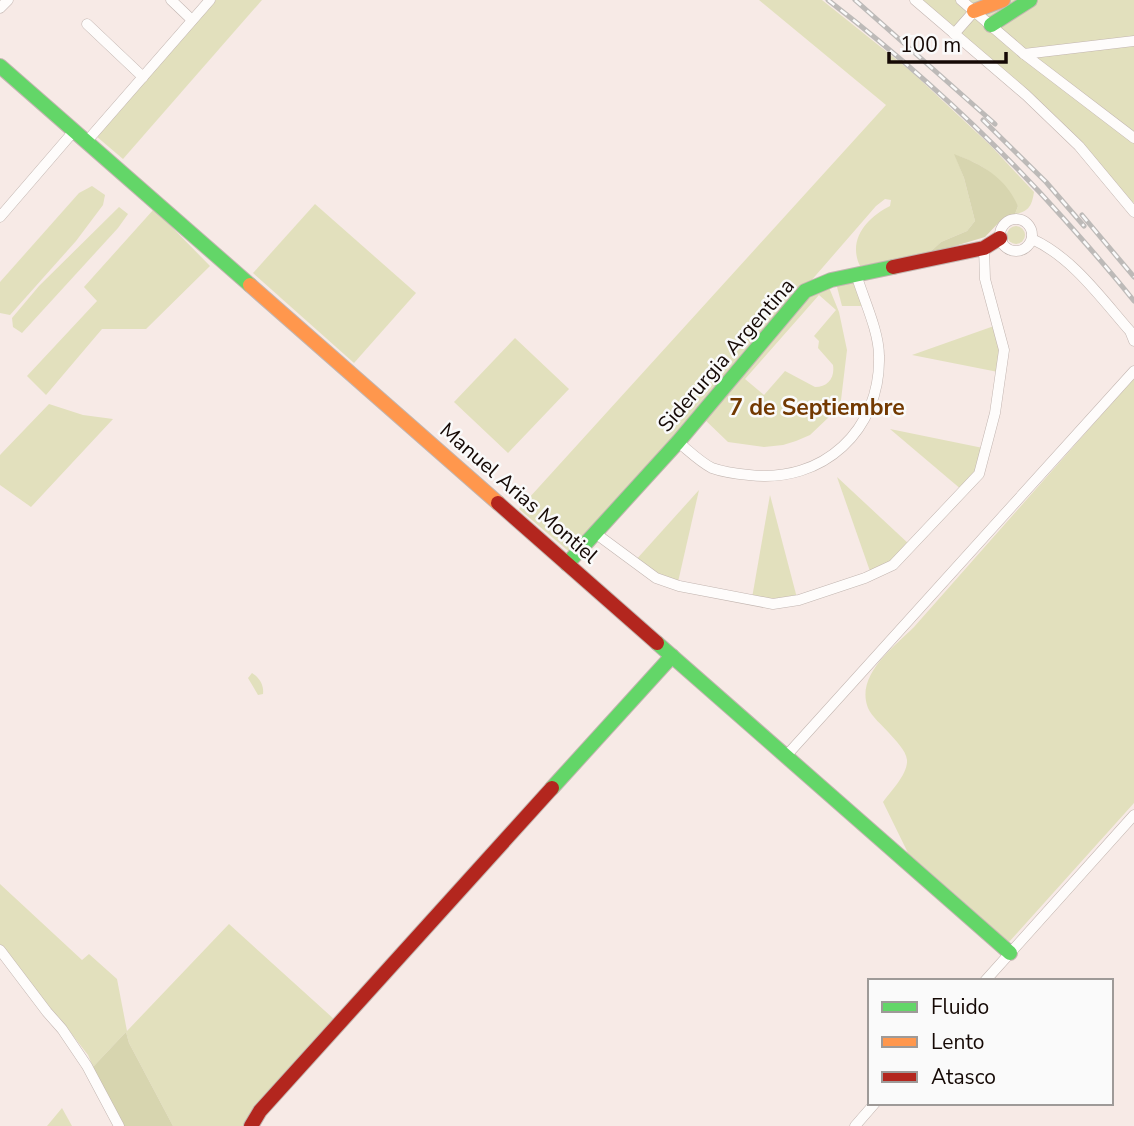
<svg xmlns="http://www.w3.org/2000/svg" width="1134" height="1126" font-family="'Nunito Sans',sans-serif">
<rect width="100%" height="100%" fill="#f7eae6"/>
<g fill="#e2e0bd" fill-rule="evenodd">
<path d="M216,0H262L123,159L96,136Z"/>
<path d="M759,0H822L912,72L991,146L1034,192C1032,205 1029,212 1015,214L1018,206C997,178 990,166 955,155L964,178L975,221L967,231L941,242L928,254L860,266C847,239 868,217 890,206L891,200L885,199L876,206L573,555L519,509L886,105Z"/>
<path d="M915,0H1134V202L1130,207L1079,146Z"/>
<path d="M92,186L105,195L103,205L76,241L10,315L0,313V282L79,193Z"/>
<path d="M315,204L416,293L354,363L253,273Z"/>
<path d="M119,207L128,214L118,228L22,333L13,327L12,318L39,286Z"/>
<path d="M154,209L210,266L146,329H102L46,395L27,376L97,301L84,287Z"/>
<circle cx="1016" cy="235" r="9"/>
<path d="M851,281L856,284L862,304L861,306H842L836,283Z"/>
<path d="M828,285L839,312L847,350L841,400L829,417L810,435L796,441L783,445L764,447L728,442L702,417L805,298ZM819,295L836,310L814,336L819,341L818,348L833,365C835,378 828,387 815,387L785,371L764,395L745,379Z"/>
<path d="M994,326L1002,350L998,372L912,355Z"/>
<path d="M515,338L569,389L508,453L454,402Z"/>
<path d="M1134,378V803L1009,942L908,853L883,802C891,791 908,774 907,760C906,750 895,740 889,733C883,726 871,716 868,708C855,675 895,646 914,627Z"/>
<path d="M49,404L83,415L113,419L31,507L0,485V455Z"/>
<path d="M890,429L983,448L976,472L962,490Z"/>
<path d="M837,477L910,545L892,564L871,574Z"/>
<path d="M699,490L678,582L657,575L635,561Z"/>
<path d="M770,495L797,598L773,601L752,598Z"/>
<path d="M252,673C260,678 264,686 263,694L258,695L248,678Z"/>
<path d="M0,884L82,960L89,954L117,979L127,1031L229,924L335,1020L246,1126H173L129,1043L126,1032L93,1067L88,1055L67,1028L50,1012L0,944Z"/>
<path d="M62,1108L72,1126H47Z"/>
</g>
<g fill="#d7d5af">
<path d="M954,154C982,164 1006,178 1018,206L1015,214L1003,218L985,237L928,254L941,242L967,231L975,221L964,178Z"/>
<path d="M126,1032L129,1043L173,1126H123L93,1067Z"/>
</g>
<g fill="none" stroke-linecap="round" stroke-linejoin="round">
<defs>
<g id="street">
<path d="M171,0L192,20"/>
<path d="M915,0L1026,95L1079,146L1134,212"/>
<path d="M961,0L1024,54L1134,138"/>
<path d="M0,8L8,0"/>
<path d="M87,24L143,77"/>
<path d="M954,34L977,8"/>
<path d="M1024,54L1134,41"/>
<path d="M87,141L210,0"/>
<path d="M0,217L74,131"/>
<circle cx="1016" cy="235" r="16"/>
<path d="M1032,239C1072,257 1101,298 1130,331L1134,341"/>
<path d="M678,442C688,450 700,462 712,468C723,472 738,474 749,475C823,484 881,430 879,356C879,331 863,298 856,274"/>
<path d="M595,533L656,578L679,586L773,604L799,600L865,578L893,565L979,474L995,413L1004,350L985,279L984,248"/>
<path d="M786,756L1134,371"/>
<path d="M0,950L47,1012L62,1029L87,1066L119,1126"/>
<path d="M985,981L1134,815"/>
<path d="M855,1126L875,1103"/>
</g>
<g id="fast">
<path d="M991,25L1030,0"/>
<path d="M0,66L250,285"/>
<path d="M567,564L678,442L805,291L831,280L893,267"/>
<path d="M657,643L1010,953"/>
<path d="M552,788L672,656"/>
</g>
<g id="slow">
<path d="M974,11L1003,0"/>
<path d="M250,285L498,503"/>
</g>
<g id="jam">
<path d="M893,267L984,248L1000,238"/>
<path d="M498,503L657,643"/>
<path d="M251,1126L260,1111L552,788"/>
</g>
</defs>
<use href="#street" stroke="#c2b5b0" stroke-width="11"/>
<use href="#fast" stroke="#c2b5b0" stroke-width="16"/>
<use href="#slow" stroke="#c2b5b0" stroke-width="16"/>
<use href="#jam" stroke="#c2b5b0" stroke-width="16"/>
<use href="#street" stroke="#fefcfb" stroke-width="10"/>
<use href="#fast" stroke="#63d668" stroke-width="14"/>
<use href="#slow" stroke="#ff974d" stroke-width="14"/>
<use href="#jam" stroke="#b3261e" stroke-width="14"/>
<defs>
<g id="rail">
<path d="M828,0C913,66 993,139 1064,219C1088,246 1112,273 1134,301"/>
<path d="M855,0L995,124"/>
<path d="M983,120L1046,182L1084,226"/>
<path d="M1082,215L1134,277"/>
</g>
</defs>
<use href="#rail" stroke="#bdbab8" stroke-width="5"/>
<use href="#rail" stroke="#fafafa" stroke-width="2.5" stroke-dasharray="8" stroke-linecap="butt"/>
</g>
<g text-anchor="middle" stroke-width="5" stroke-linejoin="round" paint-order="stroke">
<g font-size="21" fill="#150905" stroke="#fafafa">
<text transform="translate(726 355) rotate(-49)" y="7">Siderurgia Argentina</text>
<text transform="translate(519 493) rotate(41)" y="7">Manuel Arias Montiel</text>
</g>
<g font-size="23" font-weight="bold" fill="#723901" stroke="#fafafa">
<text x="817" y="415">7 de Septiembre</text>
</g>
</g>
<rect x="868" y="979" width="245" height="126" fill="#fafafa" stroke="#9e9a98" stroke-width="2"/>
<rect x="882" y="1002" width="35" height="10" fill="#63d668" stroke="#9e9a98" stroke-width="2"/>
<text x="931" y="1014" font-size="21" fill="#150905">Fluido</text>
<rect x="882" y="1037" width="35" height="10" fill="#ff974d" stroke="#9e9a98" stroke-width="2"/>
<text x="931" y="1049" font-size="21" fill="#150905">Lento</text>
<rect x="882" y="1072" width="35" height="10" fill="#b3261e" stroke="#9e9a98" stroke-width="2"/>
<text x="931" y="1084" font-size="21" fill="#150905">Atasco</text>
<path d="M889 52v10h117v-10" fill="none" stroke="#150905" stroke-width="3.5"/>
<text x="900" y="52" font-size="21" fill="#150905" stroke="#fafafa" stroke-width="5" paint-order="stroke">100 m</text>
</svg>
